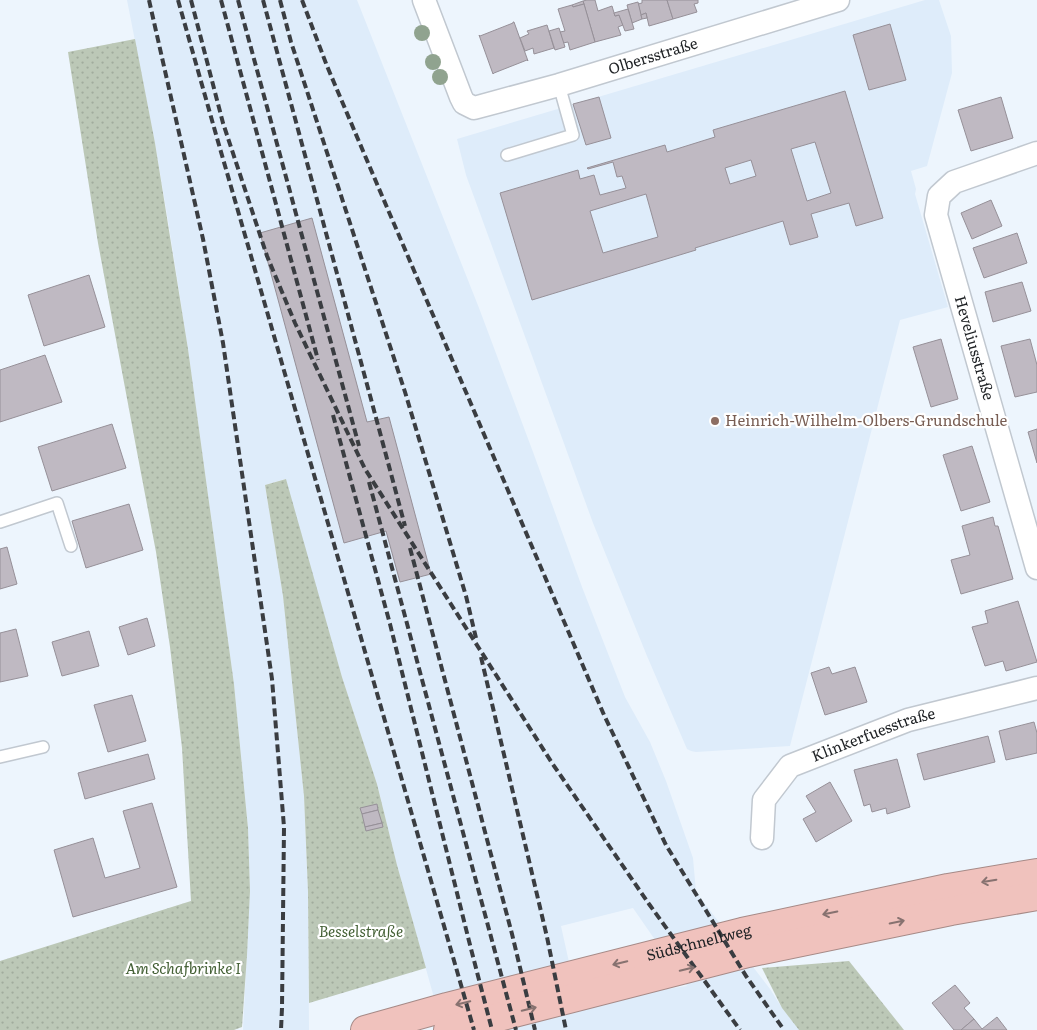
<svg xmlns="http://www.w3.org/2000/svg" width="1037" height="1030" font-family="Literata,serif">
<defs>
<pattern id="grass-dots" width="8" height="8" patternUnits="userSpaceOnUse" patternTransform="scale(1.25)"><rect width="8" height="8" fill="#bcc8b7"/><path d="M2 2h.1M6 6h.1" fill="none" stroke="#a1ac9d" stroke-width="1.8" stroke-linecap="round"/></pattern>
</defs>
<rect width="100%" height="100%" fill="#edf5fd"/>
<g fill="#deecfa" fill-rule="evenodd">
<path d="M127,0H357L479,308L533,452L582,587L625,697L650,742L666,781L693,858L696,892L770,989L782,1008L799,1030H443L397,865L377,784L342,677L285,479L265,485L283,596L304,796L308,892L309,1030H243L250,891L248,828L234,684L188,349L169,227L155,143ZM633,908L687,986L578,1003L561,926Z"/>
<path d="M925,0H939L951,36L952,73L927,166L911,171L916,189L915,194L948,307L900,320L790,746L696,752L691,751L687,749L647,656L593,523L466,175L457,139Z"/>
</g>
<g fill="url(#grass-dots)">
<path d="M135,39L155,143L188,349L234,684L248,828L250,891L247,955L242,1027L234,1030H0V961L191,901L182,748L170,647L156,552L137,452L98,243L68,52Z"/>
<path d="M286,479L342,677L377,784L397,865L426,968L309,1003L308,892L304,796L283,596L265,485Z"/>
<path d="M849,961L904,1030H799L782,1008L762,968Z"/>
</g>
<g fill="#bfb9c2" stroke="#969098" fill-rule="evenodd">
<path d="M587,0H595L598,11L612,6L615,16L619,15L623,25L618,27L621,35L595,42L583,1Z"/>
<path d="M642,0H667L673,19L649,26L646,13L641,15L638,4L642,3Z"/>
<path d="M667,0H698V3L694,4L697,12L673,19Z"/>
<path d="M583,1L584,4L573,7L572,5Z"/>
<path d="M638,2L642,19L632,23L627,5Z"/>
<path d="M584,4L595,42L570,50L568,42L563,43L560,32L565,31L558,9L572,5L573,7Z"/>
<path d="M628,9L634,29L625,31L619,15L615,16L614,13Z"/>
<path d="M646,13L647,18L642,19L641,15Z"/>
<path d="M513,22H514L528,61L527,60L494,73L493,74L479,35L480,36L513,23Z"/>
<path d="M890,24L906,80L869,90L853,35Z"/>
<path d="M547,25L554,48L534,54L533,48L525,51L520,38L529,34L527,31Z"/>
<path d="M559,28L565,47L555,50L549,31Z"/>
<path d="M845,91L883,218L856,226L849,203L811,214L818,237L790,245L783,221L695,248L696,250L532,300L500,193L578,170L580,179L594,175L600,195L626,188L622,176L617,177L613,162L588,169L587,168L665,145L667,152L715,137L713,130ZM815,142L831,193L807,201L791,149ZM751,160L756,176L730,184L725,168ZM646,194L658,237L603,253L590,211Z"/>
<path d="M599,97L611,138L586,145L573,104Z"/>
<path d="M1001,97L1013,138L971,151L958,110Z"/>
<path d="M991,200L1002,226L972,239L961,213Z"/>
<path d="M312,218L367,422L389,417L431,574L400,582L386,531L344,543L260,233Z"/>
<path d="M1017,233L1027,263L984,278L973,248Z"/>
<path d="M89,275L105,327L44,346L28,295Z"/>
<path d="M1022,282L1031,311L993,322L985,292Z"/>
<path d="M941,339L958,399L931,407L913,347Z"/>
<path d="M1030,339L1037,365V392L1015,397L1001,346Z"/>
<path d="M45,355L62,402L0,422V370Z"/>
<path d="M112,424L126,468L52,491L38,447Z"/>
<path d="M1037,429V463L1028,432Z"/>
<path d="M972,446L990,502L961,511L943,455Z"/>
<path d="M129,504L143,550L86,568L72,521Z"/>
<path d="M993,517L995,526H998L1013,579L961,594L951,560L970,555L962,526Z"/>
<path d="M7,547L17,584L0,589V549Z"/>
<path d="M1018,601L1037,662L1006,671L1003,661L985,666L972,627L988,623L985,611Z"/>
<path d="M147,618L155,646L128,655L119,627Z"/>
<path d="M16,629L28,676L0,682V633Z"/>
<path d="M89,631L99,666L62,676L52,642Z"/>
<path d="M829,667L832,674L855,667L867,702L825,715L811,673Z"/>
<path d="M132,695L146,741L108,752L94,705Z"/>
<path d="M1034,722L1037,733V753L1006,760L999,731Z"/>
<path d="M988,736L995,762L924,780L917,754Z"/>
<path d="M148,754L155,779L85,799L78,773Z"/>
<path d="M897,759L910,807L887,814L886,808L872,812L870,804L864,806L854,770Z"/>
<path d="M830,782L852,821L816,842L803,819L816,812L806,796Z"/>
<path d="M152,803L177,887L73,917L54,850L93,838L105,878L140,868L123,811Z"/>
<path d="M377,804L378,810L362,814L360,808Z"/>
<path d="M378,810L382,823L365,827L362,814Z"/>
<path d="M382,823L383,827L366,831L365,827Z"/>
<path d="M955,985L970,1003L964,1008L974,1019L961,1030H954L932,1003Z"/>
<path d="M997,1017L1007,1030H961L974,1019L982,1029Z"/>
</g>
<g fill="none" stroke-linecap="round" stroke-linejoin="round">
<defs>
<g id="lane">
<path d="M507,155L573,135L559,85"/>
<path d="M0,522L57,503L71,546"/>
<path d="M0,757L43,747"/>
</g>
<g id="street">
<path id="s1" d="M424,0L461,97L464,103L474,108L559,85L838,0"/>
<path id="s2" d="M1037,153L954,182L939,196L936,215L1037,568"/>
<path id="s3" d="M762,838L764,800L790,766L908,720L1037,688"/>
</g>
<g id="highway">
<path id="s4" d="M365,1030L447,1007L742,932L948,888L1037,873"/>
<path d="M448,1030L748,953L951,911L1037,896"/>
</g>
</defs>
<use href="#lane" stroke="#c1c8d0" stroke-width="14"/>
<use href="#street" stroke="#c1c8d0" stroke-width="25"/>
<use href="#highway" stroke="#a68a87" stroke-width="30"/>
<use href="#lane" stroke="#fff" stroke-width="11"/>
<use href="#street" stroke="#fff" stroke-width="22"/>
<use href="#highway" stroke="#f0c2bd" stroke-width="28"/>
<g stroke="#3a3d41" stroke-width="4" stroke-dasharray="8 4" stroke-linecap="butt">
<path d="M149,0L203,239L223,343L272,679L284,827L282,1008L281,1030"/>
<path d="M178,0L217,138L474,1030"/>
<path d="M191,0L223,123L267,256L295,323L365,469L552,763L649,904L740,1030"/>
<path d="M221,0L318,360"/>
<path d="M238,0L359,446"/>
<path d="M263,0L375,414L405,526"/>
<path d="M280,0L291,42L405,392L466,596L476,638"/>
<path d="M302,0L327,66L377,184L604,715L666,845L746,976L784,1030"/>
<path d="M333,415L390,624L469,941L492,1030"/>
<path d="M369,482L516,1030"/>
<path d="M410,548L512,934L535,1030"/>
<path d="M481,657L547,937L566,1030"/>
</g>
</g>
<g fill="#90a38f">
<circle cx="422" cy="33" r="8"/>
<circle cx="433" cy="62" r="8"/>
<circle cx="440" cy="77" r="8"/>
</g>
<defs><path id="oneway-shaft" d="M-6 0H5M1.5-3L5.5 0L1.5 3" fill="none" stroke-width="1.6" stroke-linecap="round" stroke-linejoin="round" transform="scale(1.25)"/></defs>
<g stroke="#877270">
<use href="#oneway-shaft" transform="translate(989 881) rotate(170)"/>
<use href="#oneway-shaft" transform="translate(830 913) rotate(168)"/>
<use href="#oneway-shaft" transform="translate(897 922) rotate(-12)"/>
<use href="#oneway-shaft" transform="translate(620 963) rotate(166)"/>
<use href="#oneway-shaft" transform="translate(687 969) rotate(-14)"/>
<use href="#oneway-shaft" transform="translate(463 1003) rotate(166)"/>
<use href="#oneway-shaft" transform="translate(529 1009) rotate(-14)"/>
</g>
<circle fill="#8d6e63" stroke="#fff" stroke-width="2" cx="715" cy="421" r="5"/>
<g text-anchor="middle" stroke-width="4.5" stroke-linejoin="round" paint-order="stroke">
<g font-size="15" fill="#1e2124" stroke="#fff">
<text dy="5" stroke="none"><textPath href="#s1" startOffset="308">Olbersstraße</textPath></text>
<text dy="5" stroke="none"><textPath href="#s2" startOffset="266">Heveliusstraße</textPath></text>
<text dy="5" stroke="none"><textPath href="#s3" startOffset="170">Klinkerfuesstraße</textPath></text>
<text dy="5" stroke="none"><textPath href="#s4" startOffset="345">Südschnellweg</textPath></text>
</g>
<g font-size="15" fill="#785e54" stroke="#fff" text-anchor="start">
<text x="725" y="426">Heinrich-Wilhelm-Olbers-Grundschule</text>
</g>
<g font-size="15" font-style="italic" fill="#446035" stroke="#fff">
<text x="361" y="937">Besselstraße</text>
<text x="183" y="974">Am Schafbrinke I</text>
</g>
</g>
</svg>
